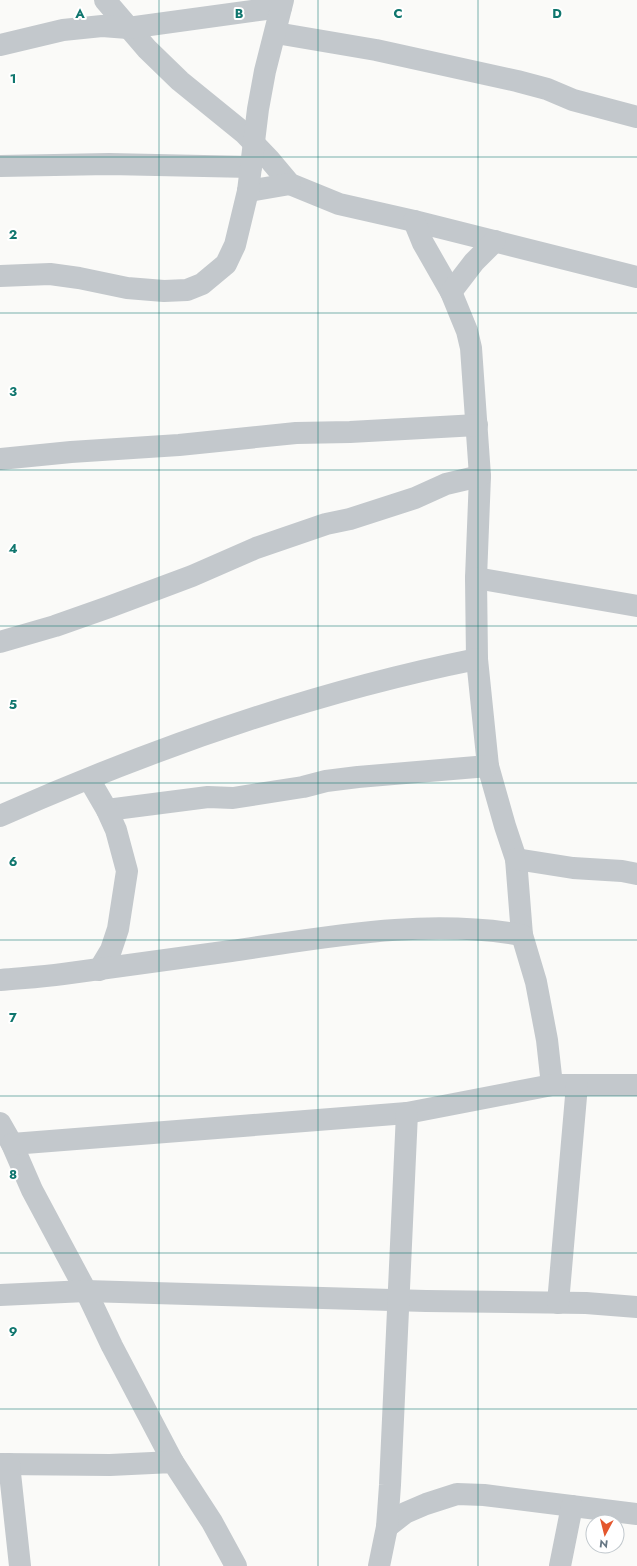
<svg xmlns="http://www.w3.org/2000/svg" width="637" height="1566" font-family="Jost,sans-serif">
<rect width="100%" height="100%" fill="#fafaf8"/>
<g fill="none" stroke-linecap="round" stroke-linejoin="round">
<g stroke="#c3c8cc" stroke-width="22">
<path d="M105,0L147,49L180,81L244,133L269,159L290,184L339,204L414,221L637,277"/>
<path d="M276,33L376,50L517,81L547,89L573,100L637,117"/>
<path d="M0,45L63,30L102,26L128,28L281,7"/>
<path d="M0,166L109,164L251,167"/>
<path d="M248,191L290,184"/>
<path d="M414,221L423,243L451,292L467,331L471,348L480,476L476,578L477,659L488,766L505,826L516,859L522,935L536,982L547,1040L552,1085"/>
<path d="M0,276L50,274L79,278L127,288L164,291L187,290L202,284L226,264L235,245L248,191L258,109L265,71L283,0"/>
<path d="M451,292L474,262L495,241"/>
<path d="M0,459L71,452L179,445L296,433L350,432L477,425"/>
<path d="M476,578L637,606"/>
<path d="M0,642L55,626L109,607L192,576L256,548L326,524L350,519L415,498L446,484L480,476"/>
<path d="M89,779L107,810L208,797L233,798L303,787L326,781L358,777L488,766"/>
<path d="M0,816C153,748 313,692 477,659"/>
<path d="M516,859L573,868L622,871L637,874"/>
<path d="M99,970L111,950L118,929L127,871L116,830L107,810"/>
<path d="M0,980C21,978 42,977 63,974C119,966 175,959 231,951C329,937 424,918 522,935"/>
<path d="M0,1123L12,1144L32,1190L86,1291L112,1346L173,1462"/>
<path d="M12,1144L407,1113L552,1085H637"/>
<path d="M0,1295L86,1291L426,1301L586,1303L637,1307"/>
<path d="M558,1303L577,1085"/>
<path d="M0,1464L110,1465L173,1462L212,1522L236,1566"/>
<path d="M9,1464L20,1566"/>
<path d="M387,1527L405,1513L426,1504L457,1494L484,1495L637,1514"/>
<path d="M379,1566L387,1527L390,1485L407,1113"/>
<path d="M560,1566L572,1506"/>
</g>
</g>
<path fill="none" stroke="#0f766e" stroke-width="1" stroke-opacity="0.55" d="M159,0V1566M318,0V1566M478,0V1566M0,157H637M0,313H637M0,470H637M0,626H637M0,783H637M0,940H637M0,1096H637M0,1253H637M0,1409H637"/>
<g font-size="13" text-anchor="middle" font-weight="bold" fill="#0f766e" stroke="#fff" stroke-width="4" stroke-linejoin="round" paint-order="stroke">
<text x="80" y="18">A</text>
<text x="239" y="18">B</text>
<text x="398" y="18">C</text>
<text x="557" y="18">D</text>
<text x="13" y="83">1</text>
<text x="13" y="239">2</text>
<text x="13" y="396">3</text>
<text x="13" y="553">4</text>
<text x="13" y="709">5</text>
<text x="13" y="866">6</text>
<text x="13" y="1022">7</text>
<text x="13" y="1179">8</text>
<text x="13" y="1336">9</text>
</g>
<g transform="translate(605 1534) rotate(187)"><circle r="19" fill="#ffffff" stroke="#c1c8cd"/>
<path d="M0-3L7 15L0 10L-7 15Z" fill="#e4572e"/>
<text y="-6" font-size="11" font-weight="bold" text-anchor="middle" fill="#657683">N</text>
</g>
</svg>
